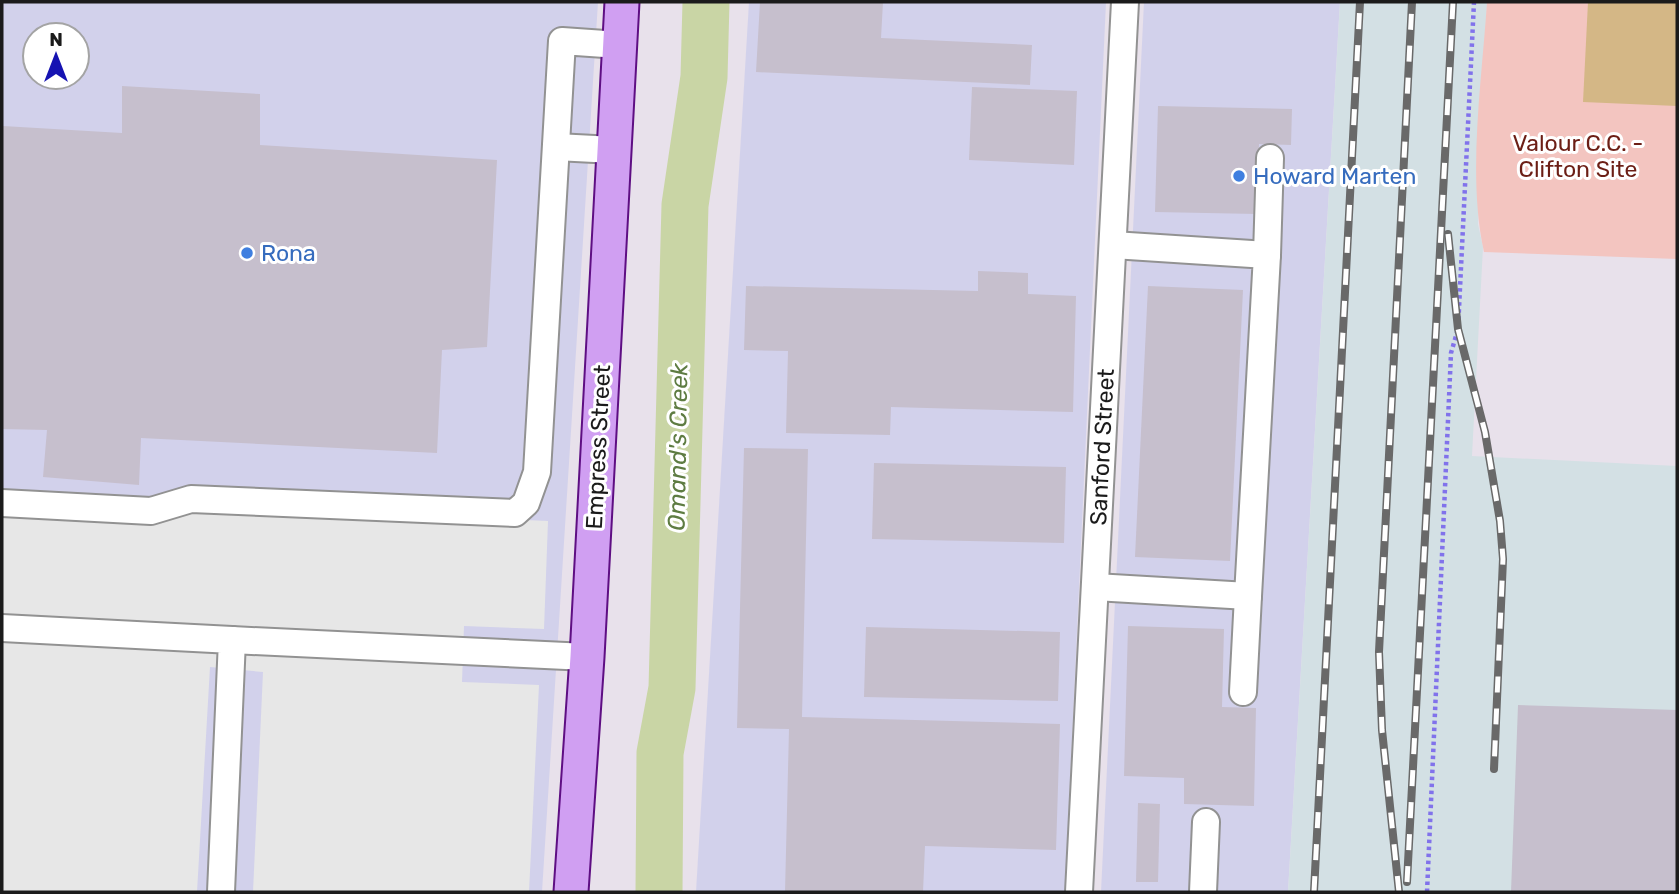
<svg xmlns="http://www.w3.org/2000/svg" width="1679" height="894" font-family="Rubik,sans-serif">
<rect width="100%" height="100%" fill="#e8e1eb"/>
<g fill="#d2d1eb" fill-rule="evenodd">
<path d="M2,2H598L542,892H2ZM35,35H77V77H35Z"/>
<path d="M749,2H1106L1065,892H696Z"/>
<path d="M1144,2H1340L1288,892H1101Z"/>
</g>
<path fill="#d3e0e4" d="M1340,2H1487L1478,224L1483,247L1472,456L1677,466V892H1288Z"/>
<path fill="#f3c5c0" d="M1487,2H1677V259L1484,252C1467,176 1482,80 1487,2Z"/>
<path fill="#d4b786" d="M1588,2H1677V106L1583,102Z"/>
<path fill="#e7e7e7" d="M2,498L548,521L544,629L464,626L462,682L539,685L529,892H253L263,672L210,667L197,892H2Z"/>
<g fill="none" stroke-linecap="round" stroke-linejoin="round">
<path stroke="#c9d5a5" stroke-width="47" d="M659,892L660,753L672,688L685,205L704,77L706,2"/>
</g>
<g fill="#c6bfcd">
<path d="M760,2H883L881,38L1032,45L1030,85L756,72Z"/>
<path d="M122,86L260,94V145L497,160L487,347L442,350L437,453L141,438L139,485L43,477L47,430L2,429L3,126L122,133Z"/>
<path d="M972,87L1077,91L1074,165L969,160Z"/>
<path d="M1158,106L1292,109L1291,145L1259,144L1257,214L1155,212Z"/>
<path d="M978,271L1028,273V294L1076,296L1073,412L891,407L890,435L786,433L788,351L744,350L746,286L978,291Z"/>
<path d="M1148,286L1243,290L1230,561L1135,557Z"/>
<path d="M744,448L808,449L802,717L1060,724L1056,850L925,846L923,892H785L789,729L737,728Z"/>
<path d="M874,463L1066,467L1064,543L872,539Z"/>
<path d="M1128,626L1224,629L1222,707L1256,708L1254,806L1184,804V778L1124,776Z"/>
<path d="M866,627L1060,632L1058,701L864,697Z"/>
<path d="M1518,705L1677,710V892H1511Z"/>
<path d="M1138,803L1160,804L1158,882H1136Z"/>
</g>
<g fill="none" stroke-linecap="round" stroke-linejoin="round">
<defs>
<g id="minor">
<path d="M556,147L614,150"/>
<path d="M1267,255L1270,158"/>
<path d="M2,503L151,511L191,499L515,513L526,503L537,472L562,41L619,45"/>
<path d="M1095,587L1248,596L1267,255L1113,245"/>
<path d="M2,628L232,640L221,892"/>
<path d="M232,640L587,657"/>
<path d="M1243,692L1248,596"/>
<path d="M1079,892L1125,2"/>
<path d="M1203,892L1206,822"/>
</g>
<path id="major" d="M571,892L587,657L622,2"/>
</defs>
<use href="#minor" stroke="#929292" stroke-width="30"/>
<use href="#major" stroke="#5e0e83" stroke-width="37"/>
<path stroke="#8172eb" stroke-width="4.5" stroke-dasharray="3.5 3.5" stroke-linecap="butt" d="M1427,892L1451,353L1458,329L1474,2"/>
<use href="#minor" stroke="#fff" stroke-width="26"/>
<use href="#major" stroke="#d09ff2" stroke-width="33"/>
<defs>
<g id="rail">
<path d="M1448,234L1458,329L1485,432L1500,521L1503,559L1494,769"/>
<path d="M1407,882L1453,2"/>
<path d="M1314,892L1360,2"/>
<path d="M1399,892L1382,730L1379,652L1412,2"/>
</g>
</defs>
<use href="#rail" stroke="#696969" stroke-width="8"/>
<use href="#rail" stroke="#fff" stroke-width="5" stroke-dasharray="16" stroke-linecap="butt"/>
</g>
<g fill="#3f7fe0" stroke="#fff" stroke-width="2.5">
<circle cx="1239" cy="176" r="7"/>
<circle cx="247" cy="253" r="7"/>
</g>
<g text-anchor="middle" stroke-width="6" stroke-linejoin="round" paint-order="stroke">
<g font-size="23" fill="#6c1e15" stroke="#fff">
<text x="1578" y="151">Valour C.C. -<tspan x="1578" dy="26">Clifton Site</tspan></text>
</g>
<g font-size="23" fill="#366cbe" stroke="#fff" text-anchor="start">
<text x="1253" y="184">Howard Marten</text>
<text x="261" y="261">Rona</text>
</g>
<g font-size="23" fill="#1b1b1b" stroke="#fff">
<text transform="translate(598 447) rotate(-87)" y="8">Empress Street</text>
<text transform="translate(1102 447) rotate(-87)" y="8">Sanford Street</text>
</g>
<g font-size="24" font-style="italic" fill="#5e7c42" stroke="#fff">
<text transform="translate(678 447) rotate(-89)" y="8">Omand's Creek</text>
</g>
</g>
<rect width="1679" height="894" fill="none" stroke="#1b1b1b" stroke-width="7"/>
<g transform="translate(56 56)"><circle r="33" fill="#ffffff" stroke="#a4a4a4" stroke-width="2"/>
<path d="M0-5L12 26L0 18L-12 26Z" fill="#1613b2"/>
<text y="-10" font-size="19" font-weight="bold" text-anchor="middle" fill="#1b1b1b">N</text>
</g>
</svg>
